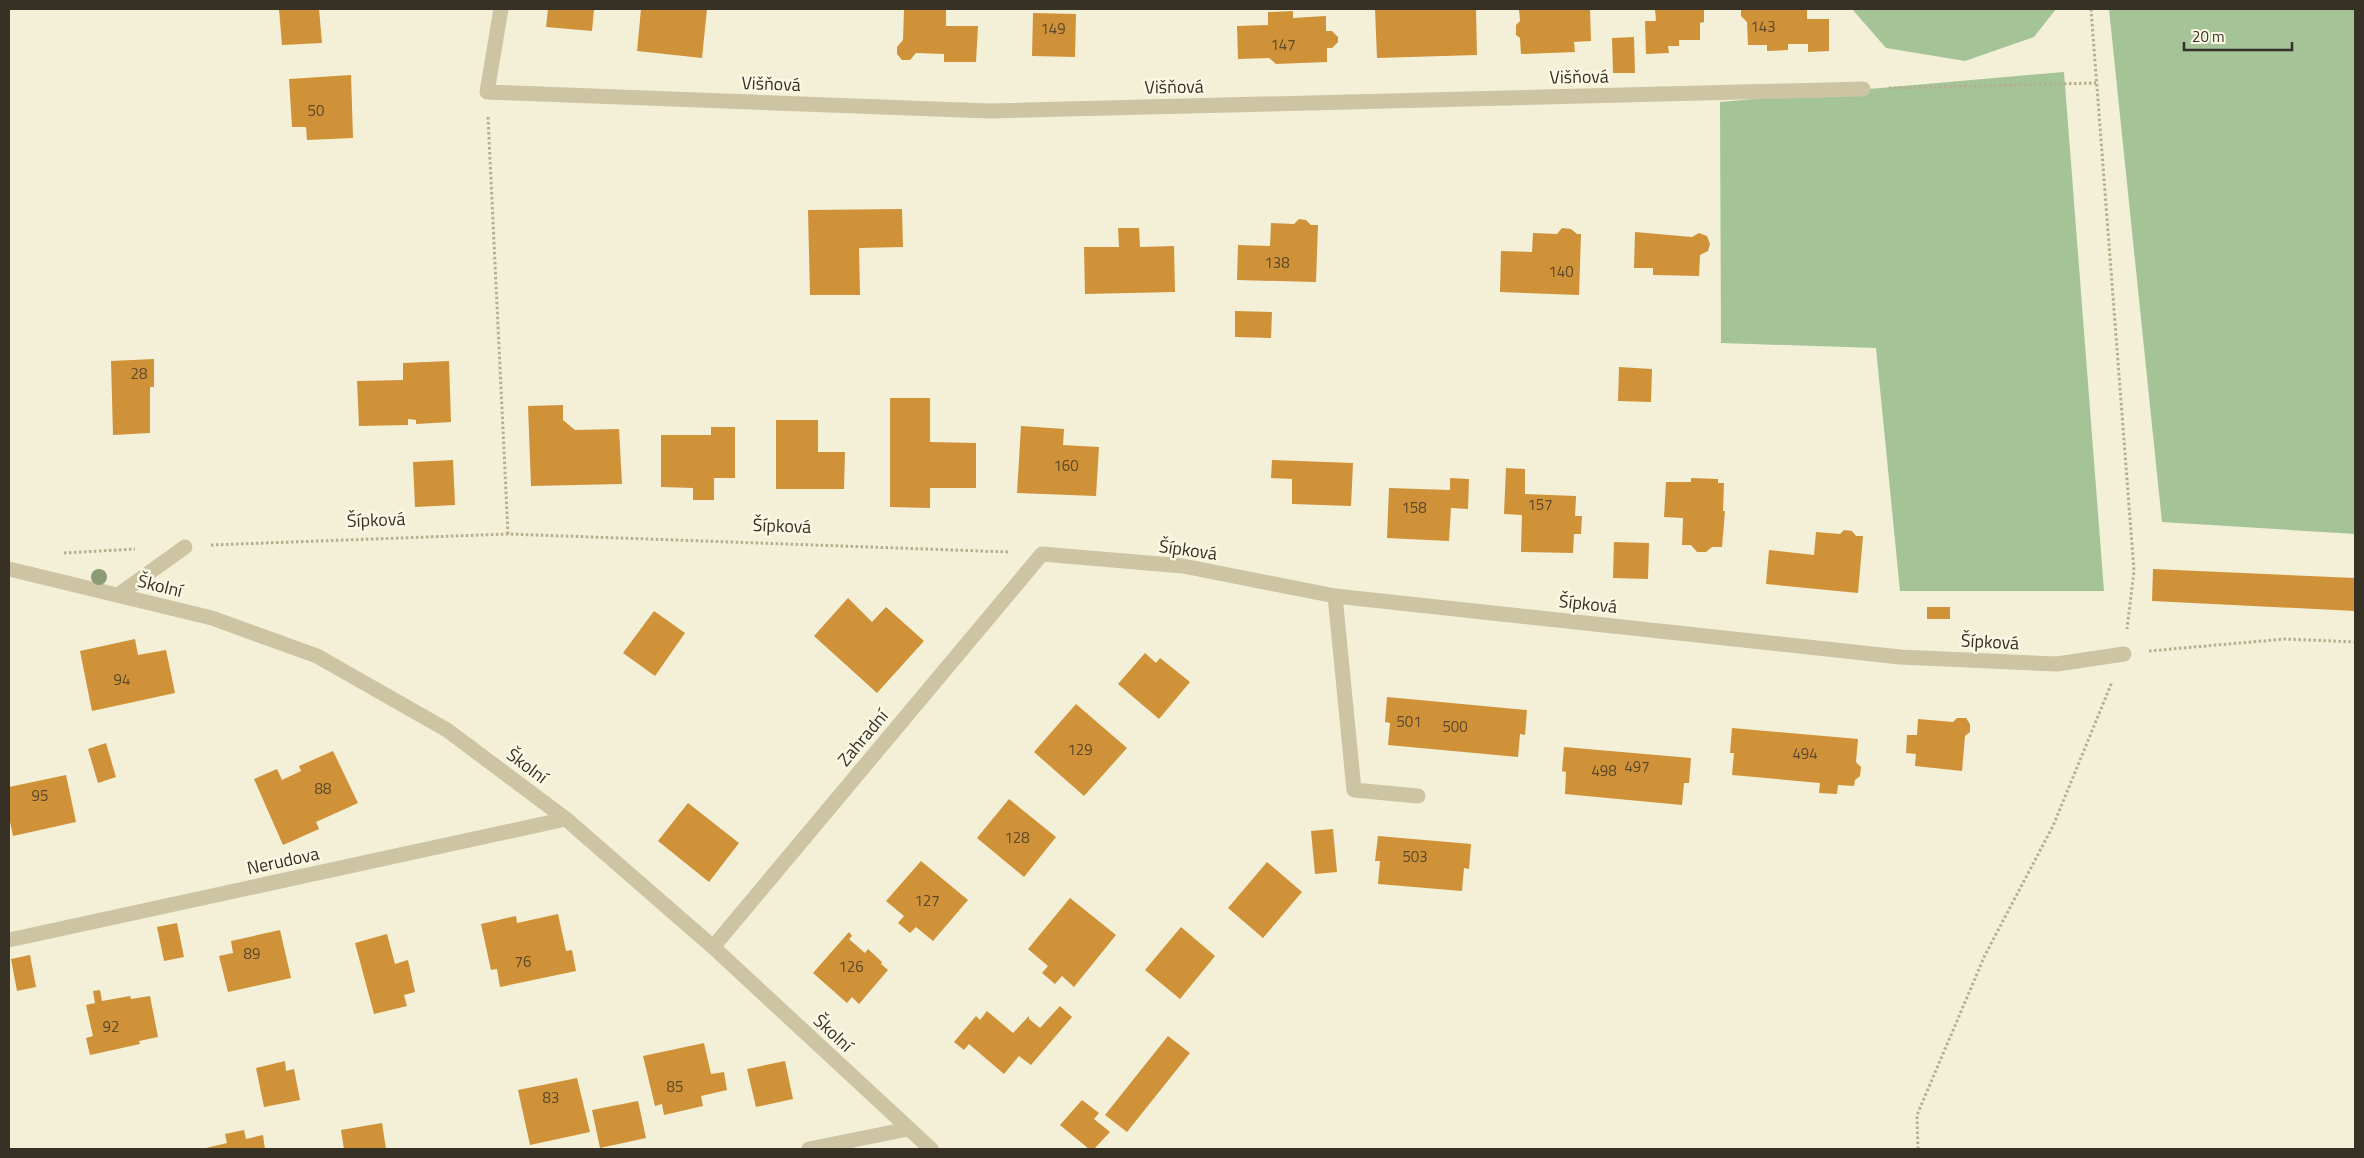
<svg xmlns="http://www.w3.org/2000/svg" width="2364" height="1158" font-family="'Titillium Web',sans-serif">
<rect width="100%" height="100%" fill="#f3f0d7"/>
<g fill="#a4c397">
<path d="M1852,9H2056L2034,37L1965,61L1886,48Z"/>
<path d="M2109,9H2355V534L2162,522Z"/>
<path d="M2064,72L2104,591H1900L1876,348L1721,343L1720,102Z"/>
</g>
<g fill="#cf9239">
<path d="M279,9H319L322,43L282,45Z"/>
<path d="M548,9H594L592,31L546,27Z"/>
<path d="M641,9H707L702,58L637,51Z"/>
<path d="M904,9H946V26H978L976,62H944V54L916,53L910,60H902L897,54V47L903,40Z"/>
<path d="M1375,9H1476L1477,55L1377,58Z"/>
<path d="M1519,9H1590L1591,41L1574,42L1575,52L1521,54L1520,38L1516,35V25L1520,21Z"/>
<path d="M1655,9H1704V22L1700,23V40H1679V46H1668L1669,53L1646,54L1645,21H1656Z"/>
<path d="M1741,9H1807V19H1829V51L1808,52V44H1788V50L1767,51V45H1748L1747,22L1741,16Z"/>
<path d="M1293,11V18L1326,16V31H1332L1338,37V42L1332,48H1327V62L1276,64L1269,58L1238,59L1237,26L1268,25V12Z"/>
<path d="M1033,13L1076,14L1075,57L1032,56Z"/>
<path d="M1634,37L1635,73H1613L1612,38Z"/>
<path d="M351,75L353,138L307,140L306,127H292L289,79Z"/>
<path d="M902,209L903,247L859,248L860,295H810L808,210Z"/>
<path d="M1299,219L1306,220L1311,225H1318L1316,282L1237,280L1238,245L1270,246L1271,223L1294,224Z"/>
<path d="M1118,228H1139L1140,247L1174,246L1175,292L1085,294L1084,247H1119Z"/>
<path d="M1562,228L1571,229L1577,234H1581L1579,295L1500,292L1501,251L1532,252L1533,233L1557,234Z"/>
<path d="M1635,232L1692,237L1699,233L1707,236L1710,244L1708,251L1700,255L1699,276L1653,275V268H1634Z"/>
<path d="M1235,311L1272,312L1271,338L1235,337Z"/>
<path d="M154,359V387H150V433L113,435L111,361Z"/>
<path d="M449,361L451,422L416,424V420L408,419V425L359,426L357,381L403,380V363Z"/>
<path d="M1619,367L1652,369L1651,402L1618,401Z"/>
<path d="M890,398H930V442L976,443V488H930V508L890,507Z"/>
<path d="M563,405V420L575,430L619,429L622,484L531,486L528,406Z"/>
<path d="M776,420H818V452H845L844,489H776Z"/>
<path d="M1021,426L1064,429L1063,445L1099,447L1096,496L1017,493Z"/>
<path d="M711,427H735V478H714V500H693V488L661,487V435H711Z"/>
<path d="M453,460L455,505L415,507L413,462Z"/>
<path d="M1272,460L1353,463L1351,506L1292,504V479L1271,478Z"/>
<path d="M1506,468L1525,469V494L1576,496L1575,516H1582L1581,534H1574L1573,553L1521,552L1522,515L1504,514Z"/>
<path d="M1450,478L1469,479L1468,509L1451,508L1449,541L1387,538L1389,488L1450,490Z"/>
<path d="M1691,478L1718,479V483H1724L1723,511H1725L1722,547H1712L1706,552H1697L1691,545H1682L1683,518L1664,517L1666,482H1691Z"/>
<path d="M1844,530L1852,531L1856,536H1863L1858,593L1766,584L1769,550L1814,555L1816,532L1840,534Z"/>
<path d="M1614,542L1649,543L1648,579L1613,578Z"/>
<path d="M2153,569L2355,578V611L2152,601Z"/>
<path d="M848,598L872,622L886,607L924,641L877,693L814,636Z"/>
<rect x="1927" y="607" width="23" height="12"/>
<path d="M654,611L685,633L655,676L623,653Z"/>
<path d="M135,639L138,655L166,650L175,693L92,711L80,651Z"/>
<path d="M1145,653L1156,663L1160,658L1190,682L1159,719L1118,684Z"/>
<path d="M1387,697L1527,710L1525,735L1520,734L1518,757L1388,745L1390,723L1385,722Z"/>
<path d="M1076,704L1127,748L1084,796L1034,752Z"/>
<path d="M1957,718H1966L1970,724V732L1965,736L1962,771L1915,766L1916,754L1906,753L1907,735H1917L1918,719L1953,722Z"/>
<path d="M1732,728L1858,739L1856,762L1861,767L1860,776L1855,780L1854,786L1838,785L1837,794L1819,793L1820,783L1732,775L1734,753H1730Z"/>
<path d="M106,743L116,777L98,783L88,749Z"/>
<path d="M1564,747L1691,758L1689,783H1684L1682,805L1565,794L1566,772L1562,771Z"/>
<path d="M333,751L358,803L316,822L319,829L283,845L254,779L277,769L282,780L301,771L299,766Z"/>
<path d="M66,775L76,822L13,836L9,817V787Z"/>
<path d="M1009,799L1056,837L1024,877L977,838Z"/>
<path d="M688,803L739,843L709,882L658,841Z"/>
<path d="M1333,829L1337,872L1315,874L1311,831Z"/>
<path d="M1378,836L1471,844L1469,869L1464,868L1462,891L1378,884L1380,861H1375Z"/>
<path d="M921,861L968,900L933,941L916,927L910,933L898,923L904,916L886,901Z"/>
<path d="M1267,862L1302,892L1263,938L1228,908Z"/>
<path d="M1070,898L1116,935L1074,987L1062,976L1055,984L1042,973L1048,966L1028,949Z"/>
<path d="M558,914L566,951L572,950L576,971L500,987L497,969L491,970L481,924L516,916L517,923Z"/>
<path d="M177,923L184,957L164,961L157,927Z"/>
<path d="M1181,927L1215,956L1180,999L1145,970Z"/>
<path d="M280,930L291,978L228,992L219,956L233,953L231,941Z"/>
<path d="M849,932L852,936L849,939L865,953L868,949L882,962L881,964L888,970L859,1004L852,997L847,1003L813,973Z"/>
<path d="M387,934L395,964L408,960L415,992L404,995L407,1006L374,1014L355,943Z"/>
<path d="M30,955L36,987L17,991L11,959Z"/>
<path d="M100,990L102,1001L130,996L131,999L150,996L158,1037L139,1041L140,1044L90,1055L86,1038L93,1036L86,1005L95,1003L93,991Z"/>
<path d="M1060,1006L1072,1017L1031,1065L1019,1056L1004,1074L969,1044L964,1050L954,1042L976,1016L980,1020L987,1011L1013,1033L1029,1016V1019L1040,1028Z"/>
<path d="M1168,1036L1190,1053L1127,1132L1105,1115Z"/>
<path d="M704,1043L711,1074L724,1072L727,1090L701,1096L703,1106L664,1115L662,1104L655,1106L643,1056Z"/>
<path d="M285,1061L286,1071L294,1069L300,1100L264,1107L256,1068Z"/>
<path d="M785,1061L793,1099L756,1107L747,1069Z"/>
<path d="M577,1078L590,1132L530,1145L518,1090Z"/>
<path d="M1082,1100L1099,1113L1094,1119L1110,1132L1094,1149H1089L1060,1125Z"/>
<path d="M638,1101L646,1138L600,1148L592,1110Z"/>
<path d="M382,1123L386,1149H344L341,1130Z"/>
<path d="M244,1130L246,1139L263,1135L265,1149H202L227,1143L225,1134Z"/>
</g>
<g fill="none" stroke-linecap="round" stroke-linejoin="round">
<g stroke="#b7ae8d" stroke-width="3" stroke-dasharray="2.5 2.5" stroke-linecap="butt">
<path d="M2091,9L2134,571L2127,629"/>
<path d="M1889,88L2096,83"/>
<path d="M488,117L508,534"/>
<path d="M211,545L508,534L1009,552"/>
<path d="M64,553L135,549"/>
<path d="M2149,651L2285,639L2355,642"/>
<path d="M1918,1149L1917,1115L1985,955L2053,826L2112,682"/>
</g>
<g stroke="#ccc4a3" stroke-width="15">
<path d="M501,9L487,92L989,111L1863,89"/>
<path d="M9,569L212,618L317,656L447,730L566,819L713,947L931,1149"/>
<path d="M118,595L185,547"/>
<path d="M1335,596L1354,790L1418,796"/>
<path d="M9,940L566,819"/>
<path d="M713,947L1042,554L1183,566L1335,596L1900,657L2057,664L2124,654"/>
<path d="M809,1149L908,1129"/>
</g>
</g>
<circle fill="#8a9b76" cx="99" cy="577" r="8"/>
<g text-anchor="middle" stroke-width="5" stroke-linejoin="round" paint-order="stroke">
<g font-size="15" fill="#5c482a">
<text x="1763" y="32">143</text>
<text x="1053" y="34">149</text>
<text x="1283" y="50">147</text>
<text x="316" y="116">50</text>
<text x="1277" y="268">138</text>
<text x="1561" y="277">140</text>
<text x="139" y="379">28</text>
<text x="1066" y="471">160</text>
<text x="1540" y="510">157</text>
<text x="1414" y="513">158</text>
<text x="122" y="685">94</text>
<text x="1409" y="727">501</text>
<text x="1455" y="732">500</text>
<text x="1080" y="755">129</text>
<text x="1805" y="759">494</text>
<text x="1637" y="772">497</text>
<text x="1604" y="776">498</text>
<text x="323" y="794">88</text>
<text x="40" y="801">95</text>
<text x="1017" y="843">128</text>
<text x="1415" y="862">503</text>
<text x="927" y="906">127</text>
<text x="252" y="959">89</text>
<text x="523" y="967">76</text>
<text x="851" y="972">126</text>
<text x="111" y="1032">92</text>
<text x="675" y="1092">85</text>
<text x="551" y="1103">83</text>
</g>
<g font-size="18" fill="#363025" stroke="#faf8e4">
<text transform="translate(1579 77) rotate(-1)" y="6">Višňová</text>
<text transform="translate(771 84) rotate(2)" y="6">Višňová</text>
<text transform="translate(1174 87) rotate(-1)" y="6">Višňová</text>
<text transform="translate(376 520) rotate(-2)" y="6">Šípková</text>
<text transform="translate(782 526) rotate(2)" y="6">Šípková</text>
<text transform="translate(1188 550) rotate(8)" y="6">Šípková</text>
<text transform="translate(160 586) rotate(14)" y="6">Školní</text>
<text transform="translate(1588 604) rotate(6)" y="6">Šípková</text>
<text transform="translate(1990 642) rotate(3)" y="6">Šípková</text>
<text transform="translate(863 738) rotate(-50)" y="6">Zahradní</text>
<text transform="translate(527 766) rotate(37)" y="6">Školní</text>
<text transform="translate(283 861) rotate(-12)" y="6">Nerudova</text>
<text transform="translate(833 1033) rotate(43)" y="6">Školní</text>
</g>
</g>
<rect width="2364" height="1158" fill="none" stroke="#363025" stroke-width="20"/>
<path d="M2184 42v8h108v-8" fill="none" stroke="#363025" stroke-width="2.5"/>
<text x="2192" y="42" font-size="15" fill="#363025" stroke="#faf8e4" stroke-width="4" paint-order="stroke">20 m</text>
</svg>
